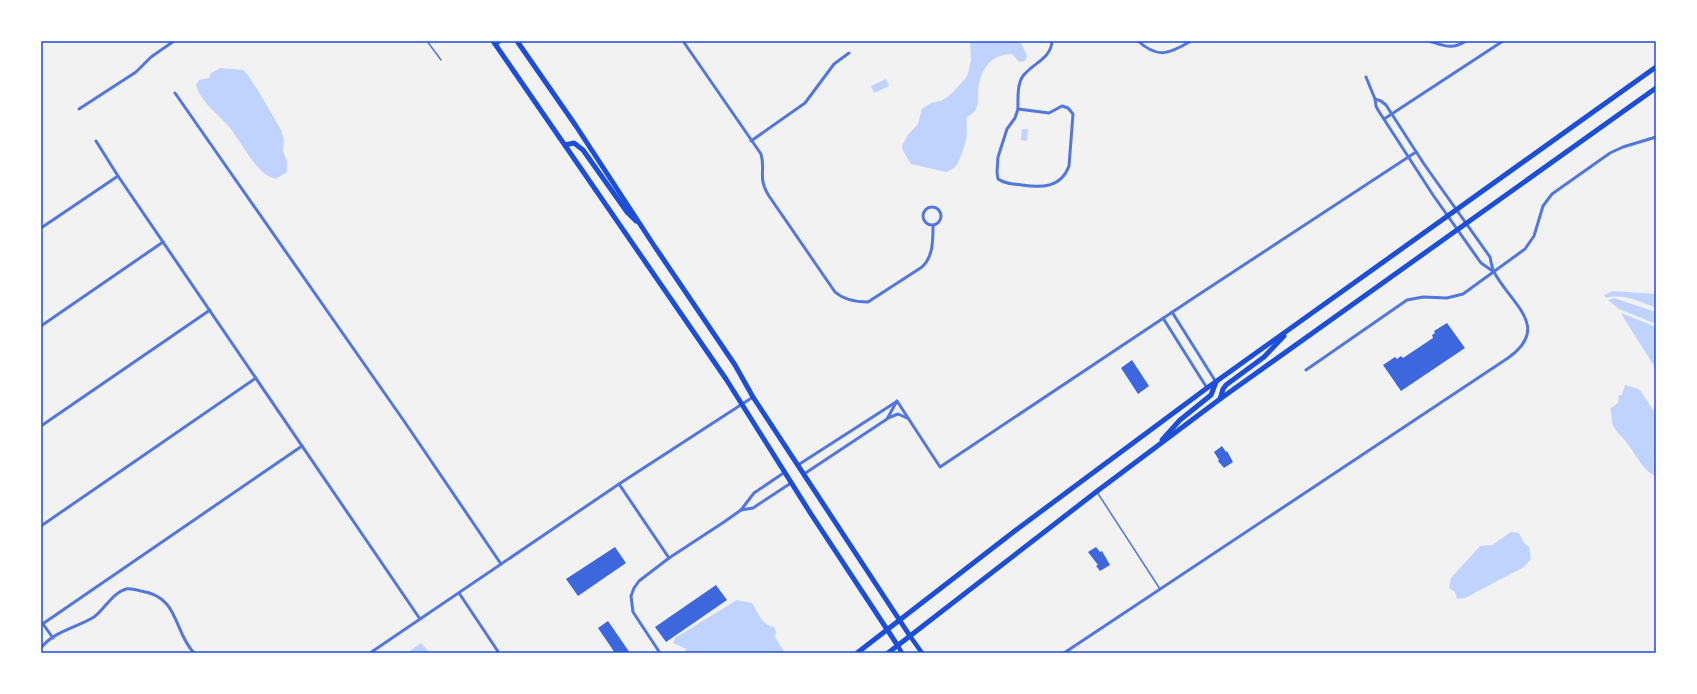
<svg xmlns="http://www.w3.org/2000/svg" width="1697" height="694" font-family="'DejaVu Sans',sans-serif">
<rect width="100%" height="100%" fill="#f2f2f2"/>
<g fill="#bfd3fe">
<path d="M970,41H1020L1027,56L1025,61L1019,62L1012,54C989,55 981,69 978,91C978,97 979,103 976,109C974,113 970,115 967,117C966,123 967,128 967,133C967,140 960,162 955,167C952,169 949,171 946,172L911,164L903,151L902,146L907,136L918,124L922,109L931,103L941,101L950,95L965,79L968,74L971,59Z"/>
<path d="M221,68L243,70L247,74L259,92L281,130L284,141L283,151L287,161V172L276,179C272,178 268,176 265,174C252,163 243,146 233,132C222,116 201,104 196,85L199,80L209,78L211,73Z"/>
<path d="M886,79L889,86L874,93L871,86Z"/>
<path d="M1022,129H1028L1027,141L1021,140Z"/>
<path d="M1613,291L1656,294V308C1641,302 1622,293 1606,298L1604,295Z"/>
<path d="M1614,298L1656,312V324L1619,309L1608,300Z"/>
<path d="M1621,313L1656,327V369L1625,320Z"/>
<path d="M1625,385L1639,389L1656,414V476H1655C1642,470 1636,454 1627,443C1624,438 1618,434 1615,429C1610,423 1613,415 1610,409L1618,403L1619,395H1622Z"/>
<path d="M1511,532L1519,533L1524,543L1529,547L1531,559L1524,567L1465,598L1457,599L1455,592L1449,588L1451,578L1480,546L1492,545Z"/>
<path d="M737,600L752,603C758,612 762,626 774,627L776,632L775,637L785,653H685L686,649L673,643L675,638Z"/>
<path d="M421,643L430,653H407Z"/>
</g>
<g fill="#3d67dc">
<path d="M1447,323L1465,348L1401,391L1383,365L1395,357L1397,359L1401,356L1403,358L1433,338L1432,335L1435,333L1434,331Z"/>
<path d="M1132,360L1149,386L1138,394L1121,368Z"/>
<path d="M1222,446L1226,452L1227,451L1233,462L1224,468L1218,461L1219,460L1214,452Z"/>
<path d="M615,547L626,563L578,596L566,579Z"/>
<path d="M1096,547L1100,552L1102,551L1110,565L1100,571L1096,566L1098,565L1088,552Z"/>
<path d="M716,585L727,600L666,642L655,627Z"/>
<path d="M608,621L630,653H615L598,628Z"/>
</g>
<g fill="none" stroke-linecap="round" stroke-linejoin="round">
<g stroke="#5277de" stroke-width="1.5">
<path d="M427,41L441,60"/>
<path d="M1097,492L1160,589"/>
</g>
<g stroke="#5277de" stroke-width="3">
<path d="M683,41L761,154C766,171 757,177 769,196L835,292C844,300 856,302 868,302L922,267C933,257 933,241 933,226"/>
<path d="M1138,41C1158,59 1169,54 1191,41"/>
<path d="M1429,41C1445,46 1452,50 1466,41"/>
<path d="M496,45L501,41"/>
<path d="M1366,77L1375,99L1376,106L1378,110L1433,195L1481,263L1494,272"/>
<path d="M175,93L404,421L501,564"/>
<path d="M1062,106L1068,108L1073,114L1069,166C1061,188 1041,188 1022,185C1013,184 1005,184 998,179L997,172L998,157L1007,129L1015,118L1018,109L1049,113Z"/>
<path d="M79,109L136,72L151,57L174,41"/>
<path d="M1018,109C1018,99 1017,84 1023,76C1033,63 1051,59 1052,41"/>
<path d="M1384,119L1503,41"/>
<path d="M96,141L118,176L420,619"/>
<path d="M751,141L805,103L834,64L849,53"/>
<circle cx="932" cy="216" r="9"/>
<path d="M41,228L118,176"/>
<path d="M1172,312L1216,382"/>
<path d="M1163,318L1207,388"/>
<path d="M41,326L163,242"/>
<path d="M1306,370L1407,300L1423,297L1447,298L1463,294L1525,249L1534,236L1543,206L1552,194L1610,153L1623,147L1656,137"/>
<path d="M897,401L940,467L1195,297L1416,152"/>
<path d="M888,418L898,414L907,418"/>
<path d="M41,426L210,310"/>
<path d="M798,465L896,402"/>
<path d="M804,474L887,419L897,401"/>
<path d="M619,484L669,558"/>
<path d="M741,510L754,493L785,472"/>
<path d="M41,526L256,378"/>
<path d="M459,593L499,653"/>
<path d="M43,624L53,638"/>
<path d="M41,625L302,446"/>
<path d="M41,648C54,631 76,628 94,617C105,609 112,593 126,589C130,588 137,590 141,591C180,597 173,631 194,653"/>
<path d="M370,653L619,484L753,397"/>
<path d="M660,653L633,612L631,596L634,588L639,581L669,558L724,522L741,510L753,508L791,483"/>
<path d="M1064,653L1508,358C1552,327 1511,304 1494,272C1492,268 1491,262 1490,257L1424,164L1386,105L1381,101L1375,99"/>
</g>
<g stroke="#1d4ed8" stroke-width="4.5">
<path d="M910,636L922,653"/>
<path d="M898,646L902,653"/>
</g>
<g stroke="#1d4ed8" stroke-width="5">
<path d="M493,41L726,379L811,514L898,646"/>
<path d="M517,41L576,126L653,244L735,365L753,397L910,636"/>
<path d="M565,145L574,143L583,150L627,212L636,221"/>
<path d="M1220,399L1223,389L1226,385L1264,357L1284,336"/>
<path d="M1162,440L1180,420L1211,395L1216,382"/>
<path d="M857,653L1016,530L1207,388L1656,67"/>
<path d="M888,653L1096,492L1220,399L1656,88"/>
</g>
</g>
<rect width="1697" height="694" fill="none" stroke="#ffffff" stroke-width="84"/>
<rect x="42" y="42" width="1613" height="610" fill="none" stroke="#1d4ed8" stroke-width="1.5"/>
</svg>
